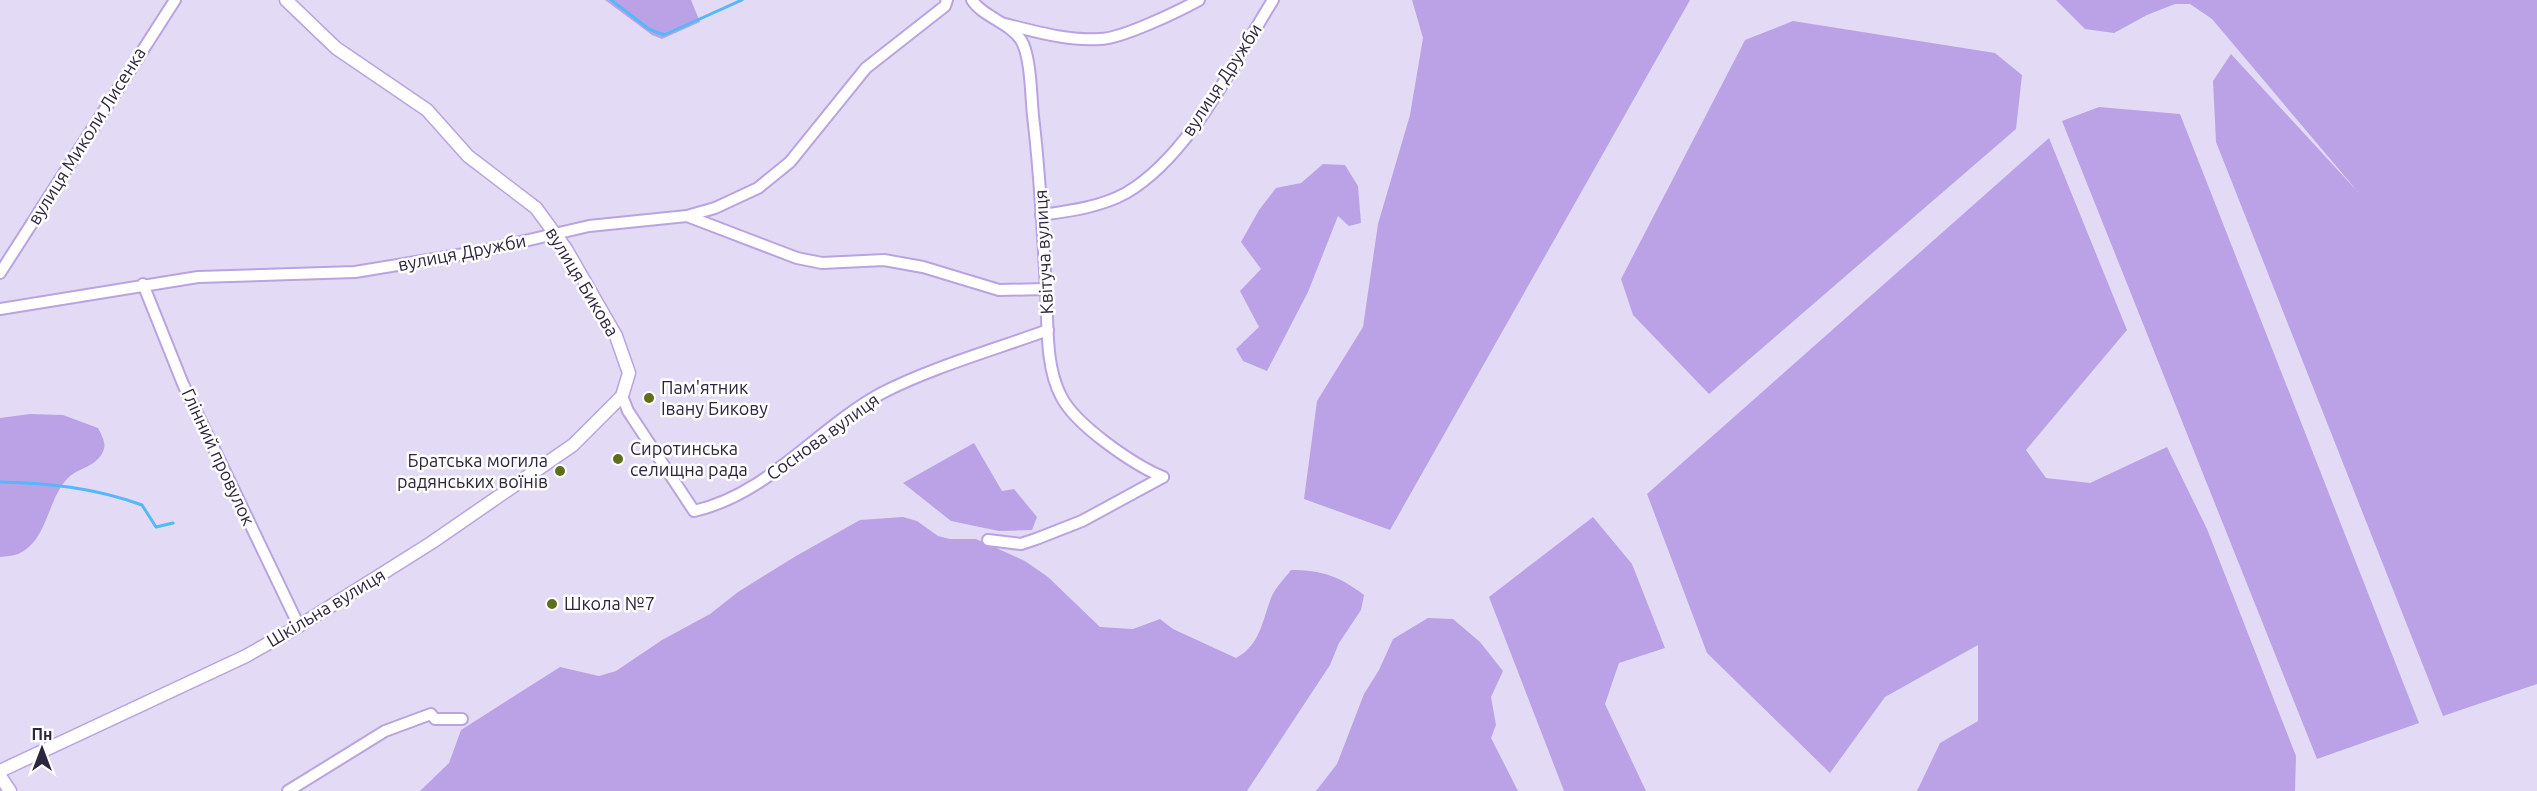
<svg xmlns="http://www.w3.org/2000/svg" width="2537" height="791" font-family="Ubuntu,sans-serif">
<rect width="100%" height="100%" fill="#e3dbf5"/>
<g fill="#bba2e7">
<path d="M605,0H691L700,22L662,39L652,35Z"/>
<path d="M1412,0H1690L1390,530L1304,499L1317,401L1363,327L1378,224L1410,115L1423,38Z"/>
<path d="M2056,0H2537V684L2443,716L2216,142L2213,81L2231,54L2358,192L2212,19L2190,4H2175L2147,15L2114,33L2085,29Z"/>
<path d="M1793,21L1995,53L2022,75L2016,129L1709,394L1633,315L1621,279L1745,40Z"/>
<path d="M2099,107L2180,114L2419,723L2317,759L2062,121Z"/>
<path d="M2049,138L2127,330L2026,450L2046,478L2090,483L2167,447L2207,529L2296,756L2295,791H1917L1940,743L1978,721V645L1885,697L1830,773L1707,653L1647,494Z"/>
<path d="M1323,164L1345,165L1358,186L1361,223L1349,226L1338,216L1308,292L1267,371L1243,361L1236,349L1259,327L1240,291L1261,269L1241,242L1259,210L1276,188L1301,183Z"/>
<path d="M30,414L63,415L98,428C101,434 106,442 104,449C98,467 79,467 68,478C47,499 48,541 18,554C13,556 6,556 0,557V418Z"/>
<path d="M974,443L1002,491L1014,489L1037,517L1032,530L999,531L951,521L903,483Z"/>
<path d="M903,517L917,521L938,536L950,539H976L1025,561L1048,577L1100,627L1133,629L1160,619L1173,629L1236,658C1260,645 1262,622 1271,598C1275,588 1284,579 1291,570C1322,570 1339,576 1364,595L1361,610L1339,643L1330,665L1247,791H420L449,763L461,730L560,667L599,676L616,671L662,640L710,614L738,592L796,556L860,520Z"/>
<path d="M1593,517L1632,564L1665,648L1619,663L1605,704L1646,791H1564L1489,597Z"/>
<path d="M1428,618L1453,619L1480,642L1503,671L1491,697L1496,725L1491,738L1518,791H1316L1337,764L1364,694L1379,670L1393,639Z"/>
</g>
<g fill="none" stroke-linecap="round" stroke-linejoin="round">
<g stroke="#55b8f9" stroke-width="3">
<path d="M611,0L649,29L664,35L742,0"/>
<path d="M0,482C50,483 95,488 142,505L156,527L173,523"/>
</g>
<defs>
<g id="minor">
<path d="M972,0C983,17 1009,22 1021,40C1031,56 1031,97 1033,116C1040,173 1043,231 1046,289C1048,323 1045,366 1061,396C1075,425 1134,465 1163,477"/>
<path d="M1005,24C1037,32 1068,41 1100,39C1121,39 1179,11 1199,0"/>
<path d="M1041,215C1069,211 1101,207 1126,193C1190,156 1234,62 1273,0"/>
<path d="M687,216L797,258L822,263L884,260L923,267L999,290L1046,289"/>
<path d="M0,273L175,0"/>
<path d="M143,284L183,384L299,626"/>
<path d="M0,309L198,277L355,272L482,251L589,226L687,216L715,208L758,188L790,162L866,68L945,6L947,0"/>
<path d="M622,396L628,411L694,511C769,494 817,428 882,393C930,368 996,349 1048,330"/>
<path d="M988,540L1021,544L1036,539L1082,521L1163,477"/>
<path d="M288,791L385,731L431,714L435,719H462"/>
</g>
<g id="tertiary">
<path d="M0,771L246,656L299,626L431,543L573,445L622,396L629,373L616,336L566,249L536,208L468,156L427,110L336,48L286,0"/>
<path d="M0,776L10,791"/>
</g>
</defs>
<use href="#minor" stroke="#b9a3e1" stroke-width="14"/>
<use href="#tertiary" stroke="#b9a3e1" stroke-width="15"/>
<use href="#minor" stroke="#fff" stroke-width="10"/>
<use href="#tertiary" stroke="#fff" stroke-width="12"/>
</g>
<g fill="#5e6f1c" stroke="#fff" stroke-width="2">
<circle cx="649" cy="398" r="6"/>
<circle cx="618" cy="459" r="6"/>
<circle cx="560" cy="471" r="6"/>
<circle cx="552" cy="604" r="6"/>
</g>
<g text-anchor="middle" stroke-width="5" stroke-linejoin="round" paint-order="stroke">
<g font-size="18" fill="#2e253e" stroke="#fff">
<text transform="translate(1222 80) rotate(-57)" y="6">вулиця Дружби</text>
<text transform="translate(87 136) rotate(-58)" y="6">вулиця Миколи Лисенка</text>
<text transform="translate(1044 252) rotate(-93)" y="6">Квітуча вулиця</text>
<text transform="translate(462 253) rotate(-11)" y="6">вулиця Дружби</text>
<text transform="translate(582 282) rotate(59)" y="6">вулиця Бикова</text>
<text transform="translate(823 437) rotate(-36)" y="6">Соснова вулиця</text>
<text transform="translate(218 457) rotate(65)" y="6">Глінний провулок</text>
<text transform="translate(326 608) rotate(-31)" y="6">Шкільна вулиця</text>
</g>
<g font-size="18" fill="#2e253e" stroke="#fff" text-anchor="start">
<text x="661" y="394">Пам'ятник<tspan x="661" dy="21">Івану Бикову</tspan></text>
<text x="630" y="455">Сиротинська<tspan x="630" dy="21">селищна рада</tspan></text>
<text x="548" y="467" text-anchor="end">Братська могила<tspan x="548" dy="21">радянських воїнів</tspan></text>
<text x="564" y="610">Школа №7</text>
</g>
</g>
<g transform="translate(42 749)" stroke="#ffffff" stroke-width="4.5" paint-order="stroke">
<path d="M0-4.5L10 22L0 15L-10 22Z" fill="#2e253e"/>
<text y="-9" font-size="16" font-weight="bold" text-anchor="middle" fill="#2e253e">Пн</text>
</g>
</svg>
